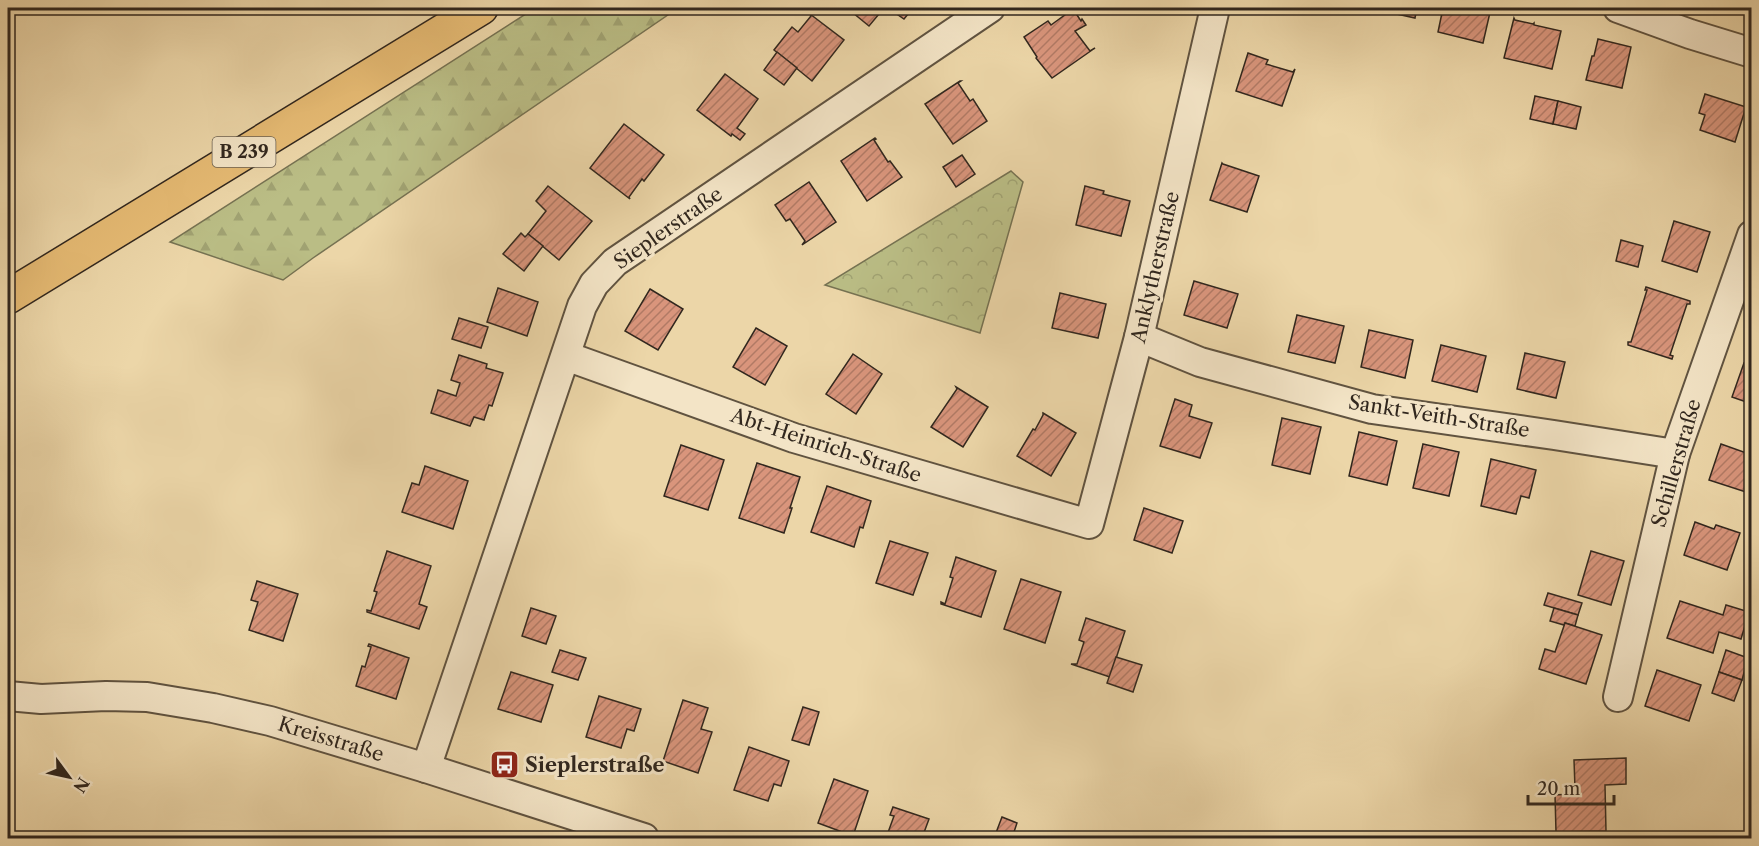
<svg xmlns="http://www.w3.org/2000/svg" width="1759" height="846" font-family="'Libre Caslon Text',serif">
<defs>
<pattern id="forest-firs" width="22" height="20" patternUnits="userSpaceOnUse" patternTransform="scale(1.5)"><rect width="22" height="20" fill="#babd85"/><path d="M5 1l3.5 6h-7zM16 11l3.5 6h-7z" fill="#a0a272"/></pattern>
<pattern id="park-crowns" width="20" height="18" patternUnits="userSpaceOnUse" patternTransform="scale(1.5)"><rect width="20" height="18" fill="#babd85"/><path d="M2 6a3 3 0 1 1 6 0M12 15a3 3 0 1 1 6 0" fill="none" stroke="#a0a272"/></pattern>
<pattern id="building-hatch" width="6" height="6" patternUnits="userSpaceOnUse" patternTransform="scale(1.5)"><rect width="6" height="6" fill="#d9957c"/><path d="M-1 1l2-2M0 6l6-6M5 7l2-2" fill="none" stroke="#b17a65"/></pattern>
</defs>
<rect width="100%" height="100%" fill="#ecd6a8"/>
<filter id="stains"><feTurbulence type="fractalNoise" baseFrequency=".00333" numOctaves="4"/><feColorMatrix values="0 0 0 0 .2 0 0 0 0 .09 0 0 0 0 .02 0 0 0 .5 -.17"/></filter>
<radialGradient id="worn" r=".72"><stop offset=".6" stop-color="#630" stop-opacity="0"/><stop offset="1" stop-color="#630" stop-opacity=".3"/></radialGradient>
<path fill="url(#forest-firs)" stroke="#767252" stroke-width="1.5" d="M535,8H678L313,258L283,280L170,242Z"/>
<path fill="url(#park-crowns)" stroke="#767252" stroke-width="1.5" d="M1011,171L1023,182L980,333L825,285Z"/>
<g fill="url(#building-hatch)" stroke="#31271e" stroke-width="1.5">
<path d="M847,8H884L869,26Z"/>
<path d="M888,8H913L904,19Z"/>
<path d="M1370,8H1417L1415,18Z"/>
<path d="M1443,8H1491L1483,43L1438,32Z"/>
<path d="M1073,9L1081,21L1082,19L1086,25L1075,31L1090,51L1095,48L1052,78L1036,58L1037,57L1024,37L1048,21L1051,25Z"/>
<path d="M810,14L844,40L812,81L774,50L792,27L798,32L811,16Z"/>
<path d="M1514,18L1515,20L1533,24L1534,23V25L1561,31L1552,69L1504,58Z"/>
<path d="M1598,39L1631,47L1622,88L1586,80L1592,56H1594Z"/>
<path d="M777,52L797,68L784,85L764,70Z"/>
<path d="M1248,53L1268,60L1266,64L1293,72L1295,69L1282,106L1236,91Z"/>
<path d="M725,74L758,99L737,128L745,134L740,140L732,134L731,136L697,110Z"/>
<path d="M960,81H961L958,83L970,101L973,99L987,121L953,144L925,104Z"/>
<path d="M1705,94L1746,107L1735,142L1700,130L1705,115L1699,113Z"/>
<path d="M1535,96L1558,101L1553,124L1530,119Z"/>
<path d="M1558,101L1581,107L1576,129L1553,124Z"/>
<path d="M624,124L664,155L644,181L642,179L629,197L630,199L590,168Z"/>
<path d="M875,138L876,139L874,140L888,162L890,161L902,177L867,201L841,161Z"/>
<path d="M962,155L975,174L956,187L943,167Z"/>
<path d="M1222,163L1223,164L1259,176L1247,212L1210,200Z"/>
<path d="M809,182L836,222L802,245L805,241L790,219L786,221L775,205Z"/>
<path d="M548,186L592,221L559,260L528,234L546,211L536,201Z"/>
<path d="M1085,186L1104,191L1103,194L1130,201L1121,236L1076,225Z"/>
<path d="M1674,221L1710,232L1697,272L1662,261Z"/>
<path d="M521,233L525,237L528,234L543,246L524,271L503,254Z"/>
<path d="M1621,240L1643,246L1638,267L1616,261Z"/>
<path d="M1194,281L1238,294L1227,328L1184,315Z"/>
<path d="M1646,287L1690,301V304H1687L1670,355L1673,356L1672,359L1628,345V342H1631L1647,290H1645Z"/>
<path d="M498,288L538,302L527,336L487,322Z"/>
<path d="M650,289L683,309L658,350L625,331Z"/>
<path d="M1060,293L1106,304L1098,338L1052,328Z"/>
<path d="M1297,315L1344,326L1335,363L1288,352Z"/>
<path d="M459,318L488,327L481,348L452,339Z"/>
<path d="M756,328L787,346L765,385L733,367Z"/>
<path d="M1369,330L1413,340L1405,378L1361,367Z"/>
<path d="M1441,345L1486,356L1477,392L1432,381Z"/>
<path d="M1525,353L1565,362L1556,398L1517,389Z"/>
<path d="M853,354L882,374L856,414L826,394Z"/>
<path d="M459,355L487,364L486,368L503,373L492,406L489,405L484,420L474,417L470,426L431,413L438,390L456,396L460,383L451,380Z"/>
<path d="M1744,363L1752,365V404L1732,397Z"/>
<path d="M956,387L988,407L963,447L931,427L957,389Z"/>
<path d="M1175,399L1192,405L1189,416L1212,423L1200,458L1160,446Z"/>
<path d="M1043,413L1076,433L1051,476L1017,456L1033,429L1035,430L1043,415Z"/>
<path d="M1282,418L1321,427L1310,474L1272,465Z"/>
<path d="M1359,432L1397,441L1387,485L1349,476Z"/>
<path d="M1423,444L1459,452L1449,496L1413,488Z"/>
<path d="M1721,444L1752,455V494L1709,480Z"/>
<path d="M681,445L724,460L708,510L664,496Z"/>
<path d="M1491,459L1536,470L1529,498L1521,496L1516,514L1481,506Z"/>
<path d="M757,463L800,477L790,508H792L784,533L739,518Z"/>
<path d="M425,466L468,481L453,529L402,512L412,483L419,485Z"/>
<path d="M827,486L871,501L863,528L860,527L854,547L811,532Z"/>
<path d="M1144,508L1183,521L1172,553L1134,540Z"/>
<path d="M1695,522L1714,529L1716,525L1740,533L1727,570L1684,555Z"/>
<path d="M890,541L928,553L913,595L876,583Z"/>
<path d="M387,551L431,566L419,604L427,607L419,629L367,612V610L371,611L377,592L374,591Z"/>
<path d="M1591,551L1624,561L1611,605L1578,595Z"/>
<path d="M956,557L996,571L981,617L941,604V602L945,604L953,578L950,577Z"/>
<path d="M1021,579L1061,592L1045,643L1004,629Z"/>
<path d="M257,581L298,594L283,641L249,630L258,602L251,600Z"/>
<path d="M1548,593L1582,603L1578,615L1544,605Z"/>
<path d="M1680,601L1723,615L1726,605L1749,612L1741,639L1719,632L1713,653L1667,638Z"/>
<path d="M531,608L556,616L546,644L522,636Z"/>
<path d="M1554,608L1578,615L1575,626L1565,623L1564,625L1550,621Z"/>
<path d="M1086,618L1125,631L1110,677L1071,664H1077L1084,642L1079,640Z"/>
<path d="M1565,623L1602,635L1586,684L1539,669L1545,649L1555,652Z"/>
<path d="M369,644L409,658L396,699L356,686L362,666L365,667L371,647L368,646Z"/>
<path d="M560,650L586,658L578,680L552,672Z"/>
<path d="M1726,650L1748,658L1742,680L1719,672Z"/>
<path d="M1116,657L1142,665L1133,692L1107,683Z"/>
<path d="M1657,670L1701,685L1689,721L1645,706Z"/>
<path d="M511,672L553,685L541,722L498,709Z"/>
<path d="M1719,672L1742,680L1734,701L1712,693Z"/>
<path d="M599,696L641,709L634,731L627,729L621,748L586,737Z"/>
<path d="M683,700L708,708L701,729L712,732L698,773L663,761Z"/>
<path d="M803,707L819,712L809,745L792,740Z"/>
<path d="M749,747L789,761L781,786L774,784L768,801L734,790Z"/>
<path d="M1626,758V784L1605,785L1606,831L1556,832L1555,795L1571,794V788H1575L1574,760Z"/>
<path d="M834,779L868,791L853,836L818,823Z"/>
<path d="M893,807L929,819L922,838H886L894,816L890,815Z"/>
<path d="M1002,817L1017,823L1012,838H994Z"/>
<path d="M956,832L973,838H954Z"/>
</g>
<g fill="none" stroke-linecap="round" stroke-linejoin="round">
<defs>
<g id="minor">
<path d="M1618,8L1690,34L1752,53"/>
<path d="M1139,337L1200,362L1372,409L1554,435L1675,454"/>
<path d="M566,356L794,438L1089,524L1139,337L1215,8"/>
<path d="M8,696L41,699L106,696L147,697L213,708L270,721L426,768L644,838"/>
<path d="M1618,697L1675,454L1752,235"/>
<path d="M426,768L582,306L594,284L615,262L990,8"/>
</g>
<path id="primary" d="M8,297L481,8"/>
</defs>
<use href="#minor" stroke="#605340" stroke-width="32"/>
<use href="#primary" stroke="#31271e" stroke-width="36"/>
<use href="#minor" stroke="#f3e4c6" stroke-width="28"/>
<use href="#primary" stroke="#e6bb74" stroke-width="33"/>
</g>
<defs>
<symbol id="bus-square" viewBox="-11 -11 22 22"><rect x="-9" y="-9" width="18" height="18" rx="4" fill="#8f2418" stroke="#f3e4c6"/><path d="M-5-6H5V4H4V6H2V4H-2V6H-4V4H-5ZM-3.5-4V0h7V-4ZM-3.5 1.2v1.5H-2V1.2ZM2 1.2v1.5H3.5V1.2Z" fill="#fff"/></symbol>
</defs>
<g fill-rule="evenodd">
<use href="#bus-square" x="488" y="748" width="33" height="33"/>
</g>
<g text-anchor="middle" stroke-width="6" stroke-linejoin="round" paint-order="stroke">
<rect fill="#f3e4c6" stroke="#6b6050" stroke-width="1.5" x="212.5" y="137" width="63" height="30" rx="4.5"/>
<g font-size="18" font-weight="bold" fill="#31271e">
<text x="244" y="158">B 239</text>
</g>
<g font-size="20" fill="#31271e" stroke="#f3e4c6">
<text transform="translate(668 228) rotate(-35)" y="7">Sieplerstraße</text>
<text transform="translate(1155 267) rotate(-77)" y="7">Anklytherstraße</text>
<text transform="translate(1439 416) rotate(9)" y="7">Sankt-Veith-Straße</text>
<text transform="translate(826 445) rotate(18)" y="7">Abt-Heinrich-Straße</text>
<text transform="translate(1676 463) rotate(-74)" y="7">Schillerstraße</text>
<text transform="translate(331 739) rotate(17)" y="7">Kreisstraße</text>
</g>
<g font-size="20" font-weight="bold" fill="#31271e" stroke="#f3e4c6" text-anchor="start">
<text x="525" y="772">Sieplerstraße</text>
</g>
</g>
<rect width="1759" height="846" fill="none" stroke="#ecd6a8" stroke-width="30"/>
<rect x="9" y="9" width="1741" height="828" fill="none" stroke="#31271e" stroke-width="3"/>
<rect x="15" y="15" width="1729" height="816" fill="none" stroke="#31271e" stroke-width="1.5"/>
<g transform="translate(69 777) rotate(123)" stroke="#f3e4c6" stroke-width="4.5" paint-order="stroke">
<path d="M0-4.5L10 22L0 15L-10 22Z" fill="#31271e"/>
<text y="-9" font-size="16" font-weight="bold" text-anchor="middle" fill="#31271e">N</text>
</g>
<path d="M1528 795v9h86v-9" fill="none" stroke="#31271e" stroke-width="3"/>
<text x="1537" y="795" font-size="18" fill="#31271e" stroke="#f3e4c6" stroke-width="4.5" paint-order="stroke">20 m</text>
<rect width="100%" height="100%" filter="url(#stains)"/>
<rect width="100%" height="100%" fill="url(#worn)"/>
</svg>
